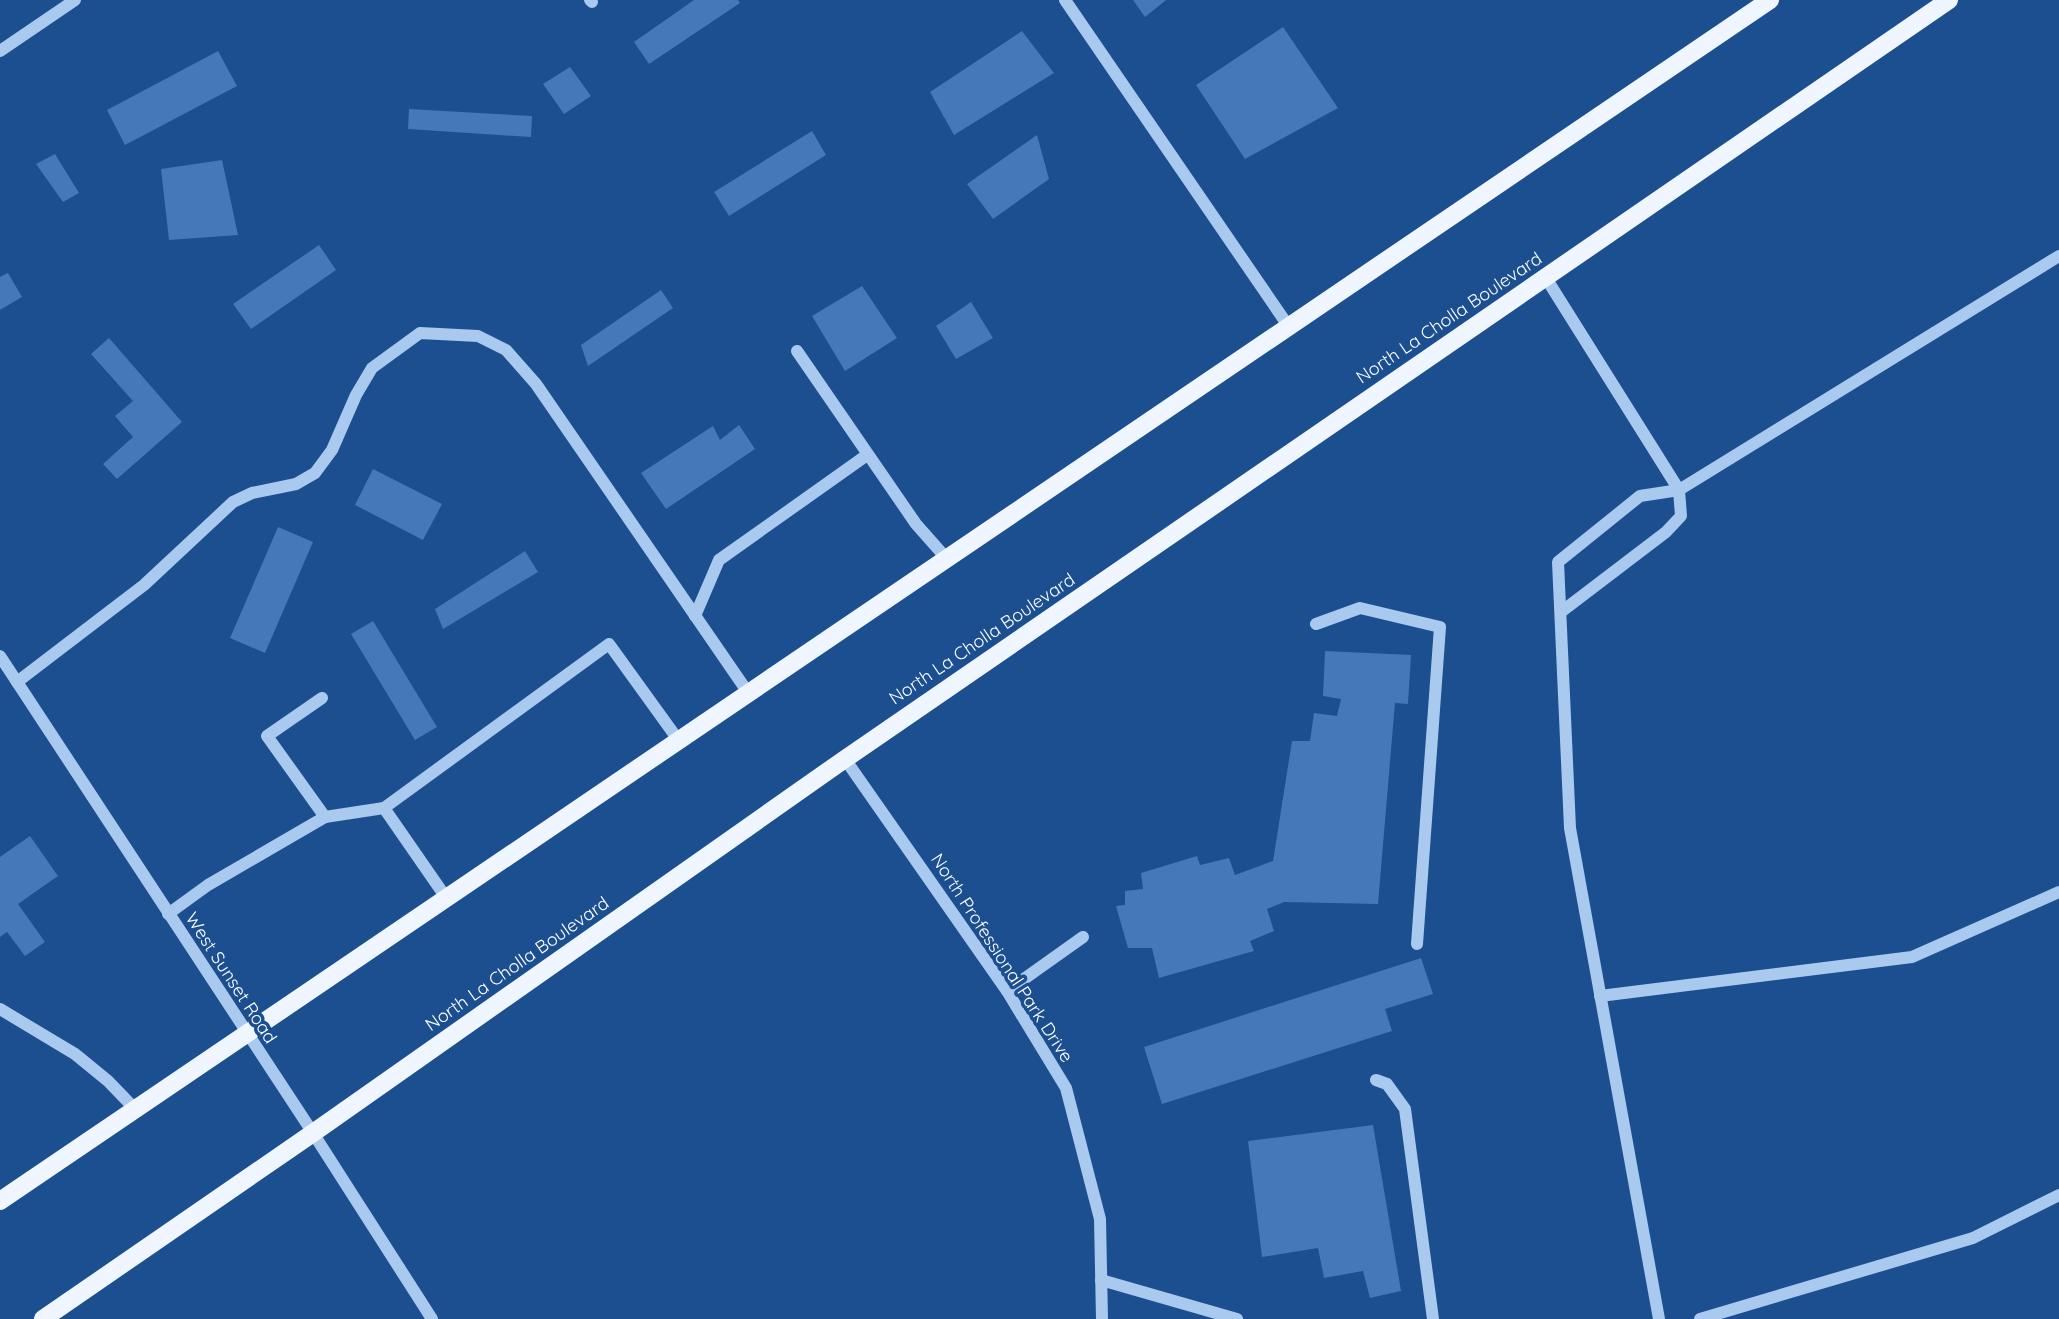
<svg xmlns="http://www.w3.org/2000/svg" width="2059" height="1319" font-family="Quicksand,sans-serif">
<rect width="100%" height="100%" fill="#1b4f8f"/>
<g fill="#4478b7">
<path d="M694,0H738L740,3L649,64L634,42Z"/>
<path d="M1133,0H1166L1145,17Z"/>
<path d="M1283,27L1338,108L1245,159L1196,85Z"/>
<path d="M1022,31L1054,73L954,135L930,92Z"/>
<path d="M218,51L237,86L125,145L107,110Z"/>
<path d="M570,67L591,96L564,114L543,84Z"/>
<path d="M409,109L532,116L531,137L408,129Z"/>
<path d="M812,131L826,155L729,216L714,192Z"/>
<path d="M1037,135L1049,179L993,219L967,184Z"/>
<path d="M55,154L79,193L63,202L36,164Z"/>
<path d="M222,160L238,235L169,240L161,169Z"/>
<path d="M319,245L336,270L251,329L233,304Z"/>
<path d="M8,273L22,297L0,310V277Z"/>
<path d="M862,286L897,338L845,371L812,316Z"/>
<path d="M661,290L673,308L588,366L581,345Z"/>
<path d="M971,302L993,338L956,359L936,326Z"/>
<path d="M109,338L182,422L117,479L103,464L133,437L115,416L133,401L91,354Z"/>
<path d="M739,425L755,449L666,509L641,473L713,426L720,440Z"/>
<path d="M373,469L442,504L423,540L355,505Z"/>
<path d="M278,527L313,542L265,653L230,638Z"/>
<path d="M525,551L538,572L443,629L435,609Z"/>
<path d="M373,621L437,727L415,740L351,634Z"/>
<path d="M1325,651L1411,655L1408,704L1395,703L1378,904L1284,902L1267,909L1274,931L1250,941L1254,951L1159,978L1152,948H1128L1116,906L1125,905V891L1143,889L1141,873L1197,856L1200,865L1229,858L1235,875L1273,861L1292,741H1310L1314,713L1337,716L1341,699L1323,696Z"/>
<path d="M30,836L58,876L18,904L45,942L25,956L7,932L0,937V857Z"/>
<path d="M1421,958L1433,994L1385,1009L1392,1031L1162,1104L1144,1047Z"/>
<path d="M1373,1125L1401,1291L1370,1298L1363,1271L1324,1278L1318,1248L1262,1257L1248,1141Z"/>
</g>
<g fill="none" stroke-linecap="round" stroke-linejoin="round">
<g stroke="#a9c9ee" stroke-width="12">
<path d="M590,0L592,2"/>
<path d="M1065,0L1289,327"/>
<path d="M0,51L75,0"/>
<path d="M1546,278L1679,490L1681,516L1666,532L1561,612"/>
<path d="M797,351L916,524L947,559"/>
<path d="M695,616L719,560L867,455"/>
<path d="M1316,624L1360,608L1440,627L1417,944"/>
<path d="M0,656L313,1133L432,1319"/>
<path d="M17,682L144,585L233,502L252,493L296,484L315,473L332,450L356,395L372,368L420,333L478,336L506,350L536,384L749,694"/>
<path d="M322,698L267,736L325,817L384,808"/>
<path d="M845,759L1007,991L1066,1088L1100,1219L1102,1319"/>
<path d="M447,899L384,808L609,644L679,741"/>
<path d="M168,914L208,885L325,817"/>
<path d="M1007,991L1083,937"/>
<path d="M1600,996L1912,957L2059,892"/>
<path d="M0,1009L75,1054L108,1081L136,1110"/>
<path d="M1376,1080L1387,1084L1405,1109L1433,1319"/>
<path d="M1101,1280L1237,1319"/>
<path d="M1659,1319L1570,828L1558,562L1640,496L1679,490L2059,256"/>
<path d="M1700,1319L1973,1238L2059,1195"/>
</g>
<g stroke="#f0f6ff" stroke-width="18">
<path d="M0,1201L1770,0"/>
<path d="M43,1319L313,1133L845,759L1949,0"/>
</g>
</g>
<g text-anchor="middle" stroke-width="7" stroke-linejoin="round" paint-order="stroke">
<g font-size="18" fill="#fff" stroke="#1b4f8f">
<text transform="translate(1449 318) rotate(-34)" y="6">North La Cholla Boulevard</text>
<text transform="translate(982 639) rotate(-34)" y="6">North La Cholla Boulevard</text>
<text transform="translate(1002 958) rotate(57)" y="6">North Professional Park Drive</text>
<text transform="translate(517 964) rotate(-35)" y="6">North La Cholla Boulevard</text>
<text transform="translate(231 978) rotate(57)" y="6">West Sunset Road</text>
</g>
</g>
</svg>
